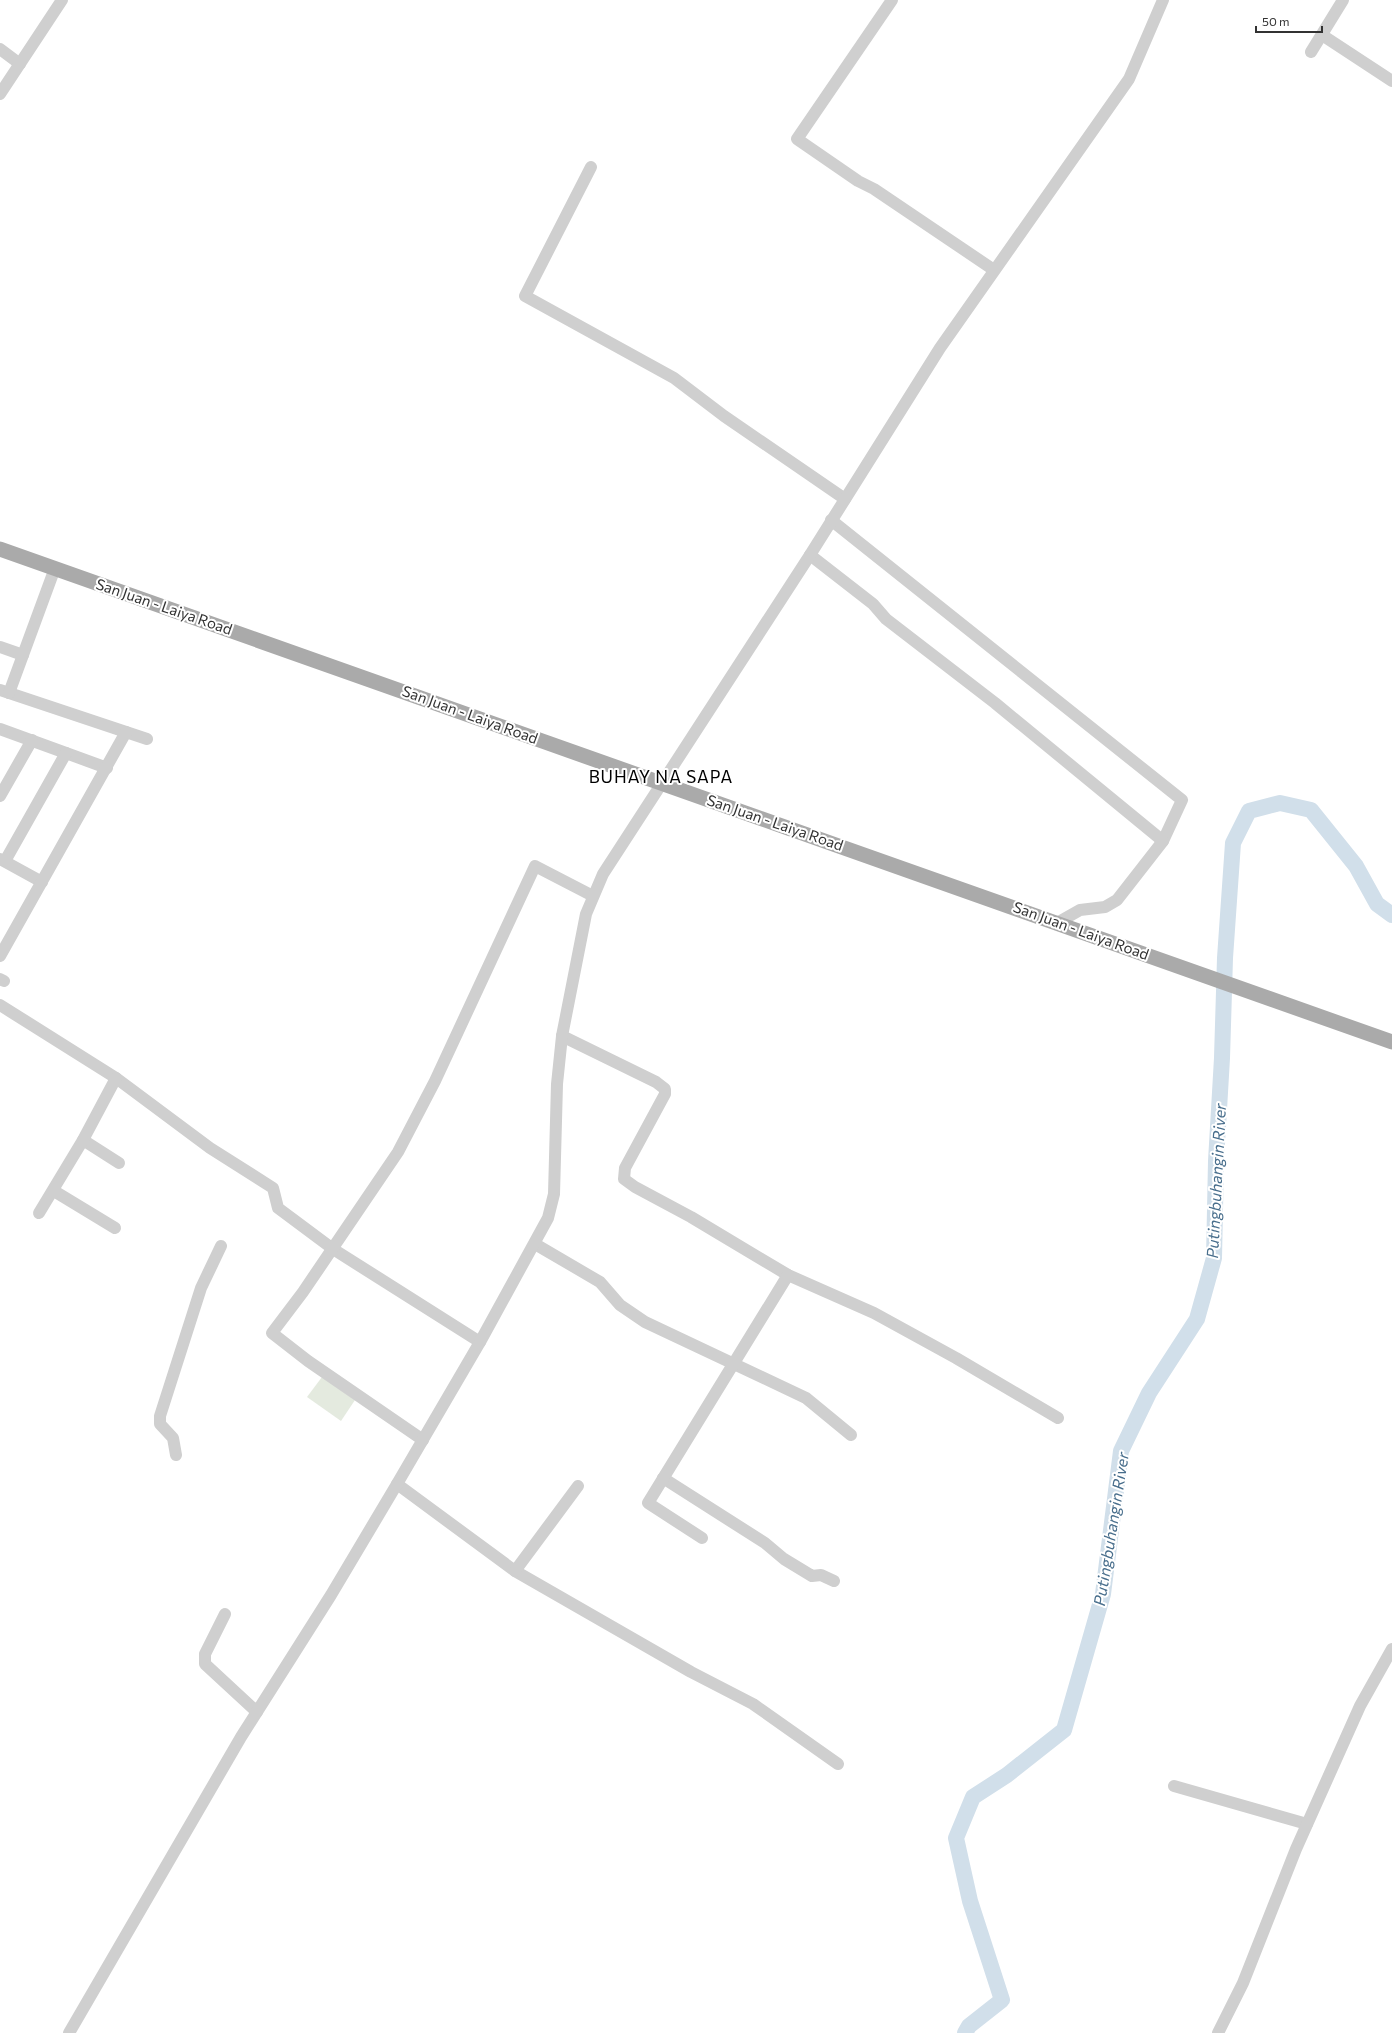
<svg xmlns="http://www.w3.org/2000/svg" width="1392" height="2033" font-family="Commissioner,sans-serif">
<rect width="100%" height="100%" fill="#fff"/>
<path fill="#e4eadf" d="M322,1377L355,1400L341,1421L307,1397Z"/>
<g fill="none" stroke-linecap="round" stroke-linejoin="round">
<path stroke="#d1dfea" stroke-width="16" d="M965,2033L969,2026L1002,2000L970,1901L956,1838L973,1797L1007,1775L1064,1730L1103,1594L1121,1451L1149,1393L1197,1319L1214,1258L1216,1161L1222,1058L1225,958L1233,843L1249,811L1280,803L1311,810L1356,866L1377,904L1392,915"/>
<g stroke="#cfcfcf" stroke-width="12">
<path d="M892,0L797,139L858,181L874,189L994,270"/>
<path d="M1322,35L1392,81"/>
<path d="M0,49L20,64"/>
<path d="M1311,52L1343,0"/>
<path d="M0,94L62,0"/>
<path d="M591,167L525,296L674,378L724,416L845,499"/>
<path d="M831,520L1182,800L1163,841L1117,900L1105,907L1080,910L1057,923"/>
<path d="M810,555L873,604L886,619L995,703L1163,841"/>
<path d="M0,647L23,655"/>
<path d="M0,690L147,739"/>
<path d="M9,693L55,568"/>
<path d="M0,729L107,768"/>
<path d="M0,796L32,740"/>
<path d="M0,859L42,882"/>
<path d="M5,861L66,753"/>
<path d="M0,956L126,732"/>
<path d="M0,979L4,981"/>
<path d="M0,1005L116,1078L210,1148L273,1188L278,1208L333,1249L480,1342"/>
<path d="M562,1036L656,1082L665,1089V1094L625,1168L624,1179L635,1187L691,1217L788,1275L874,1313L956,1358L1058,1418"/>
<path d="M83,1140L119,1163"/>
<path d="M54,1191L115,1228"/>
<path d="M39,1213L83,1140L116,1078"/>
<path d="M535,1244L600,1282L620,1305L645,1322L806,1398L851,1435"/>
<path d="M423,1440L308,1361L272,1333L303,1292L398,1152L435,1081L535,866L593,896"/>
<path d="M176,1455L173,1438L160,1424V1416L201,1288L221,1246"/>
<path d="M663,1478L765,1543L784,1559L812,1576L821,1575L834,1581"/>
<path d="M397,1484L515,1571L691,1672L753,1704L838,1764"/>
<path d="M702,1538L648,1503L788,1275"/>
<path d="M515,1571L578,1486"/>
<path d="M225,1614L205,1654V1664L257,1712"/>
<path d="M1174,1786L1307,1824"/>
<path d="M69,2033L241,1737L331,1595L397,1484L480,1342L548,1218L554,1194L557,1084L562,1036L586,914L603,874L810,555L940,348L1129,79L1163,0"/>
<path d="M1218,2033L1243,1983L1296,1849L1360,1706L1392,1649"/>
</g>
<path stroke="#aaa" stroke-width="15" d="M0,549L1392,1042"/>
</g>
<g text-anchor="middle" stroke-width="4" stroke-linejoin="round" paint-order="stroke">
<g font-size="15" fill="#323232" stroke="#fff">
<text transform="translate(164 607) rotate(19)" y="5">San Juan - Laiya Road</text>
<text transform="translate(470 715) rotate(20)" y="5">San Juan - Laiya Road</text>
<text transform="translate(775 823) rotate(19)" y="5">San Juan - Laiya Road</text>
<text transform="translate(1081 931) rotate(20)" y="5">San Juan - Laiya Road</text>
</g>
<g font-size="16" font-style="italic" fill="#486e8c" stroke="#fff">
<text transform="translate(1216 1181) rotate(-87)" y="6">Putingbuhangin River</text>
<text transform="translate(1111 1529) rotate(-81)" y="6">Putingbuhangin River</text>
</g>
<g font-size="17" letter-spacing="1" fill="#000" stroke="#fff">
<text x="661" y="783">BUHAY NA SAPA</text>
</g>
</g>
<path d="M1256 26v6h66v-6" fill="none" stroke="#323232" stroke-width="2"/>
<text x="1262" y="26" font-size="12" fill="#323232" stroke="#ffffff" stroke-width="3" paint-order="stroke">50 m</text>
</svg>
